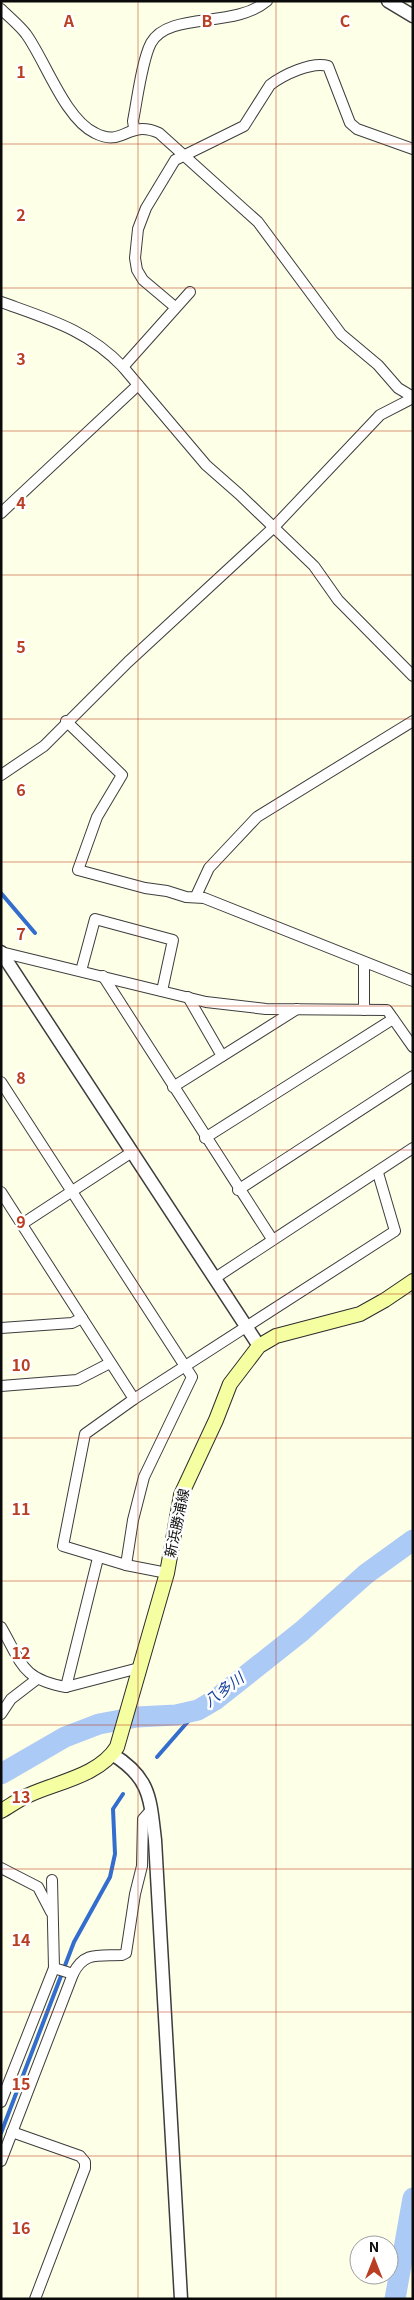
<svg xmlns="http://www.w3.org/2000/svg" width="414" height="2300" font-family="Georgia,'Noto Sans JP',serif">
<rect width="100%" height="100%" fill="#feffe7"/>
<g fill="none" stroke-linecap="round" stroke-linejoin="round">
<g stroke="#336dcd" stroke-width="4">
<path d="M1,893L35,933"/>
<path d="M157,1757L198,1710"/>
<path d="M1,2133L74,1942L110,1877L115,1854L113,1809L123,1794"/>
</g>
<g stroke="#accaf6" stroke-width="21">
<path d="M1,1774L65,1737L99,1724L137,1717L176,1715L198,1710L215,1700L302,1631L366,1574L413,1540"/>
<path d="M395,2299L413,2198"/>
</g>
<defs>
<g id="minor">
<path d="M1,9C9,17 19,25 26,34C45,60 65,119 95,133C124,148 127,119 159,133L258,222L341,334L378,365L398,388L413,397"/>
<path d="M134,128L133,121C137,101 142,60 151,43C169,11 234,29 267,1"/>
<path d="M1,302C48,319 88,330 123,367L190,292"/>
<path d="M175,307L143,280L137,270L135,258L138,229L146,208L175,160L244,126L270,85C283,75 312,61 328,66L350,123L357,129L413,149"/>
<path d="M123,367L206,465L239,494L314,566L338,600L413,676"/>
<path d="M1,513L138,385"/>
<path d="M66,721L122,775L97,817L78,870L145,888L167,891L186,897L204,898L413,981"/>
<path d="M1,775L44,746L128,662L273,528L380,415L413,398"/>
<path d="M196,896L209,868L257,817L413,721"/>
<path d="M1,952L206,1002L266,1009L387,1010L413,1047"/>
<path d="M81,971L95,919L173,940L162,991"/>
<path d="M103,976L272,1239"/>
<path d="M188,997L222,1056"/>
<path d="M364,1010V963"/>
<path d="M1,1082L192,1377L144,1477L133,1520L126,1565"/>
<path d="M173,1087L297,1009"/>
<path d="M205,1138L393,1019"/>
<path d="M238,1190L413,1076"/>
<path d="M1,1192L134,1399"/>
<path d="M22,1224L132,1152"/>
<path d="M215,1278L413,1148"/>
<path d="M1,1328L72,1323L82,1318"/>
<path d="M1,1386L77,1380L110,1363"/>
<path d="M167,1573L126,1565L63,1546L85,1434L134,1399L395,1231L378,1173"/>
<path d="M1,1627C22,1663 21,1679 66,1687L139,1668"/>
<path d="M66,1687L98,1558"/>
<path d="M1,1714L11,1699L37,1679"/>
<path d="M1,1868L38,1887L51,1912"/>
<path d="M52,1880L54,1968L73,1974C84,1951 99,1956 122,1955L126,1953L135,1894L142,1866L143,1819L151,1810"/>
<path d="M1,2102L54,1968"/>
<path d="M12,2132L80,2156L85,2162V2168L35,2299"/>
<path d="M1,2161L73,1974"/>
</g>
<g id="tertiary">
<path d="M388,1L413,16"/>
<path d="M1,952L259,1346"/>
<path d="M112,1754C151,1778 150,1799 155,1840L181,2299"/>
</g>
<path id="secondary" d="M1,1811C10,1806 19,1799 29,1795C57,1782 99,1776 117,1747L167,1573L181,1495L216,1420L230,1384L259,1346L276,1336L360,1314L385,1300L413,1281"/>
</defs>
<use href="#minor" stroke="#3d3d3d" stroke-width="12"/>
<use href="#tertiary" stroke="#3d3d3d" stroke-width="15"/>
<use href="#secondary" stroke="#2c2c2c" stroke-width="16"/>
<use href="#minor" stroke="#fff" stroke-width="10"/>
<use href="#tertiary" stroke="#fff" stroke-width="12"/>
<use href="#secondary" stroke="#f5ffa2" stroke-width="14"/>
</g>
<path fill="none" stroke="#b93e23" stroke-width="1" stroke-opacity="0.55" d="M138,1V2299M276,1V2299M1,144H413M1,288H413M1,431H413M1,575H413M1,719H413M1,862H413M1,1006H413M1,1150H413M1,1294H413M1,1438H413M1,1581H413M1,1725H413M1,1869H413M1,2012H413M1,2156H413"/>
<g text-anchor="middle" stroke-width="5" stroke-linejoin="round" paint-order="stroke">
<g font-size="14" fill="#0a0a0a" stroke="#fff">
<text transform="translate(177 1523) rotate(-78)" y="5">新浜勝浦線</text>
</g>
<g font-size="15" font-style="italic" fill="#15429a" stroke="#fff">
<text transform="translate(224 1690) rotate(-37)" y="5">八多川</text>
</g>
</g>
<g font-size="16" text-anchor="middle" font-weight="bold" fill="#b93e23" stroke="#fff" stroke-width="5" stroke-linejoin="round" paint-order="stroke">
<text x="69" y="27">A</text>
<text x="207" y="27">B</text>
<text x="345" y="27">C</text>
<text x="21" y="78">1</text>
<text x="21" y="221">2</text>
<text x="21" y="365">3</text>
<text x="21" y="509">4</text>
<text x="21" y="653">5</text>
<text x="21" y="796">6</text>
<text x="21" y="940">7</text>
<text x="21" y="1084">8</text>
<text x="21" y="1228">9</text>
<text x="21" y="1371">10</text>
<text x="21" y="1515">11</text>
<text x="21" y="1659">12</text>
<text x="21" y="1803">13</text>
<text x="21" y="1946">14</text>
<text x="21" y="2090">15</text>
<text x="21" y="2234">16</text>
</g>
<rect width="414" height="2300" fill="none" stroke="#0a0a0a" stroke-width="5"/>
<g transform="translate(374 2260)"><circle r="24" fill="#ffffff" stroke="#9d9d9d"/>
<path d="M0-4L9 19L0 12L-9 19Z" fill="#b93e23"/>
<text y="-8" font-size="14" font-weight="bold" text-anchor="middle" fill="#0a0a0a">N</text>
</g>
</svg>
